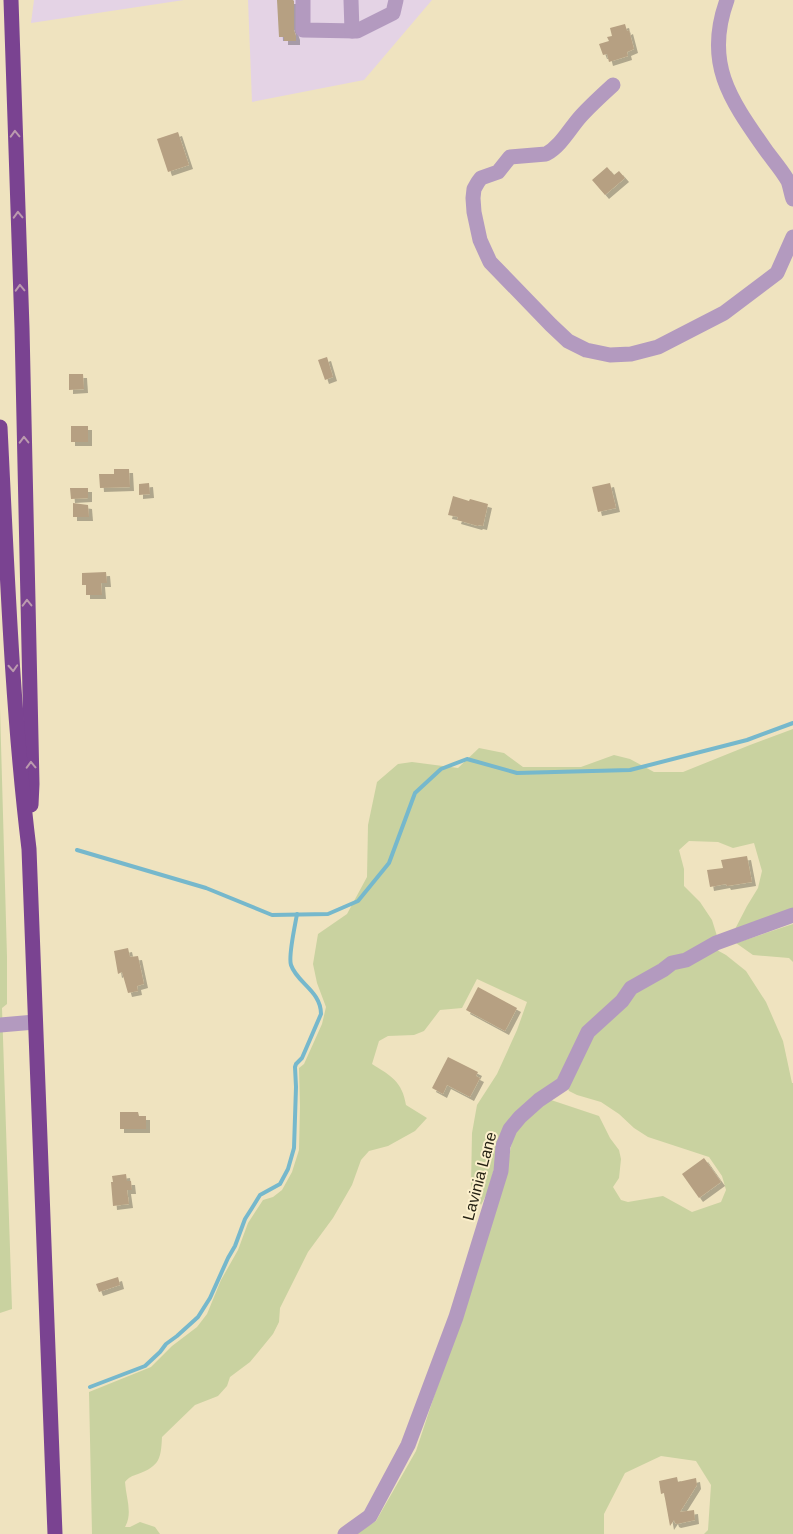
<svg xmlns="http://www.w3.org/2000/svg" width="793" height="1534" font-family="Helvetica,sans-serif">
<defs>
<filter id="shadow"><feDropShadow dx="4" dy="4" stdDeviation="0" flood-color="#0004"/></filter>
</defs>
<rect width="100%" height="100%" fill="#efe3bf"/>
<g fill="#e4d3e5">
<path d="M34,0H184L31,23Z"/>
<path d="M248,0H432L364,80L252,102Z"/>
</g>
<g fill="#c9d2a0">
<path d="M0,708L7,957V1004L2,1008L12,1309L0,1313Z"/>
<path d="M793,729V911L733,933L747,906L758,888L762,871L754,843L733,848L718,842L689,841L679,850L684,869V886L700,902L712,920L717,936L629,984L560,1078L532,1098L494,1169L488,1191L481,1205L471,1186L472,1133L477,1105L497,1074L517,1030L527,1002L477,979L462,1008L440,1010L424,1031L414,1035L388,1036L379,1041L372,1064C391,1076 402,1081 406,1105L427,1118L415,1131L388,1146L369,1151L361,1160L352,1185L333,1218L308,1252L280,1308L279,1322L273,1334L250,1362L230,1377L227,1386L218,1396L195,1405L162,1437C161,1458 160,1466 138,1474C132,1476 129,1477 125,1482C126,1498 133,1513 125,1527H130L140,1522L155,1527L160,1534H92L89,1392L151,1367L172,1346L197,1327L207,1314L221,1280L238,1250L248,1223L263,1200L273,1197L282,1190L292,1172L299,1150L300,1106L299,1068L304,1064L322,1024L326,1007L317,983L313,964L318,934L347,914L367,877L368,825L377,782L398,764L412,762L458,768L479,748L504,753L523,767H581L614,755L630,759L654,772H683L750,745Z"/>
<path d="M793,924V962L789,958L753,955L736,943Z"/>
<path d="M715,949L726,955L746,971L766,1002L783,1041L792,1083H793V1534H704L708,1530L711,1485L696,1461L661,1456L625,1473L604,1514V1534H355L376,1521L416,1451L492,1221L506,1171L514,1132L540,1106L551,1100L599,1116L610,1138L619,1150L621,1159L619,1178L613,1187L621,1200L628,1202L663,1196L692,1212L721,1202L726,1190L722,1176L709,1157L648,1137L634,1128L619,1114L601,1102L577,1095L569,1091L566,1084L590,1035L635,992L675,967Z"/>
</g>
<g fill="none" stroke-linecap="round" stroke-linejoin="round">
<g stroke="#76b8cc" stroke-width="4">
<path d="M77,850L206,888L272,915L328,914L358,901L389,863L415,793L441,769L467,759L517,773L630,770L747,740L793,723"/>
<path d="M90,1387L145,1366L160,1352L166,1344L177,1336L198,1317L210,1298L228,1258L235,1246L245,1219L252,1208L260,1195L280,1184L288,1169L294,1148L296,1087L295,1067L296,1064L302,1058L321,1014C321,991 297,983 291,965C288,956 295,926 297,914"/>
</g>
</g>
<g fill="#b6a082" filter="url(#shadow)">
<path d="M277,0H293L294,1V30L296,36V41H284V37H279Z"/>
<path d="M625,24L627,31L629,30L634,49L627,52L628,56L609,62L607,54L603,55L599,44L609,41L607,37L612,36L610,28Z"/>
<path d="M178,132L189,165L168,172L157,139Z"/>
<path d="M607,167L614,175L619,171L625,178L605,195L592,180Z"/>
<path d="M327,357L333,377L325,380L318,360Z"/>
<path d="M69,374H83L84,389L69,390Z"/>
<rect x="71" y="426" width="17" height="16"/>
<path d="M114,469H129L130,487L100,488L99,474H114Z"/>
<path d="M149,483L150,494L139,495V484Z"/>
<path d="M610,483L616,508L598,512L592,487Z"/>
<path d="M70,488H88V498L71,499Z"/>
<path d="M453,496L469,501L470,499L488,504L483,526L479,525L478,526L457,520L458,517L448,515Z"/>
<path d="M73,503L88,505L89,517H73Z"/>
<path d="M106,572L107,583H101L102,595H86V585H82V573Z"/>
<path d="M747,856L752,882L727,886L726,884L710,887L707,870L723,868L721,860Z"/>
<path d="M128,948L130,957L138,956L144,984L137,986L138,991L128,993L122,972L118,974L114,951Z"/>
<path d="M478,987L517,1008L505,1031L466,1010Z"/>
<path d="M448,1057L478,1072L476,1076L480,1078L470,1097L447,1085L443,1094L432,1088Z"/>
<path d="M120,1112H138L139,1116H146V1129H120Z"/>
<path d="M704,1158L721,1182L699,1198L682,1174Z"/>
<path d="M126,1174L127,1181H131L132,1190H127L129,1204L113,1206L111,1182H113L112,1176Z"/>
<path d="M118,1277L120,1285L99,1292L96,1284Z"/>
<path d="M677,1477L678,1482L696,1478L697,1485L680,1512L694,1510L695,1520L677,1524L675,1523L674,1520L670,1526L664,1493L661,1494L659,1481Z"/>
</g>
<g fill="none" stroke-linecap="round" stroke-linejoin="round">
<g stroke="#b39abf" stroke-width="15">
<path d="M303,0V30L357,31L393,13L396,0"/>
<path d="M351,0L352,31"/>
<path d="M727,0C704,63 730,99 765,149C772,159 782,170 788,181C790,186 791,193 793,199"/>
<path d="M613,85C602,95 591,105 581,116C570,128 561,146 546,154L510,157L498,172L481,178L478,182L474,189L473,198L474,212L480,240L490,262L551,325L568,341L586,350L610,355L631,354L658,347L724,313L777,273L793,237"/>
<path d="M0,1025L35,1022"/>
<path d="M345,1534L370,1516L408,1445L456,1317L501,1171L503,1146L510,1129L520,1117L539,1100L563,1084L588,1032L622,1001L631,988L663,970L672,963L686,960L716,943L793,915"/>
</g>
<g stroke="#7a4391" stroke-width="15">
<path d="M11,0L22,328L32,784L31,805"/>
<path d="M0,427C7,568 12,709 29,849L55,1534"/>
</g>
</g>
<defs><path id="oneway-chevron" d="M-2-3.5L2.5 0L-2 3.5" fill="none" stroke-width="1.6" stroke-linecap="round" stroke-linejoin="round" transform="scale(1.25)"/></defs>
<g stroke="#bb9aae">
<use href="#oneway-chevron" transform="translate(15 134) rotate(-92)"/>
<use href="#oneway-chevron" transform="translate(18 215) rotate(-92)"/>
<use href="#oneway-chevron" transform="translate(20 288) rotate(-92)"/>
<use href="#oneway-chevron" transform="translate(24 440) rotate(-91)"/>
<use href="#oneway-chevron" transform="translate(27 603) rotate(-91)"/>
<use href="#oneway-chevron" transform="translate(13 668) rotate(87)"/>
<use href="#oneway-chevron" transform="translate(31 765) rotate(-92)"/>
</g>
<g text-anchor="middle" stroke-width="4" stroke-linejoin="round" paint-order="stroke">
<g font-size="16" fill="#262214" stroke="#fcf0cc">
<text transform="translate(479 1176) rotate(-75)" y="6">Lavinia Lane</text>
</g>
</g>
</svg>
